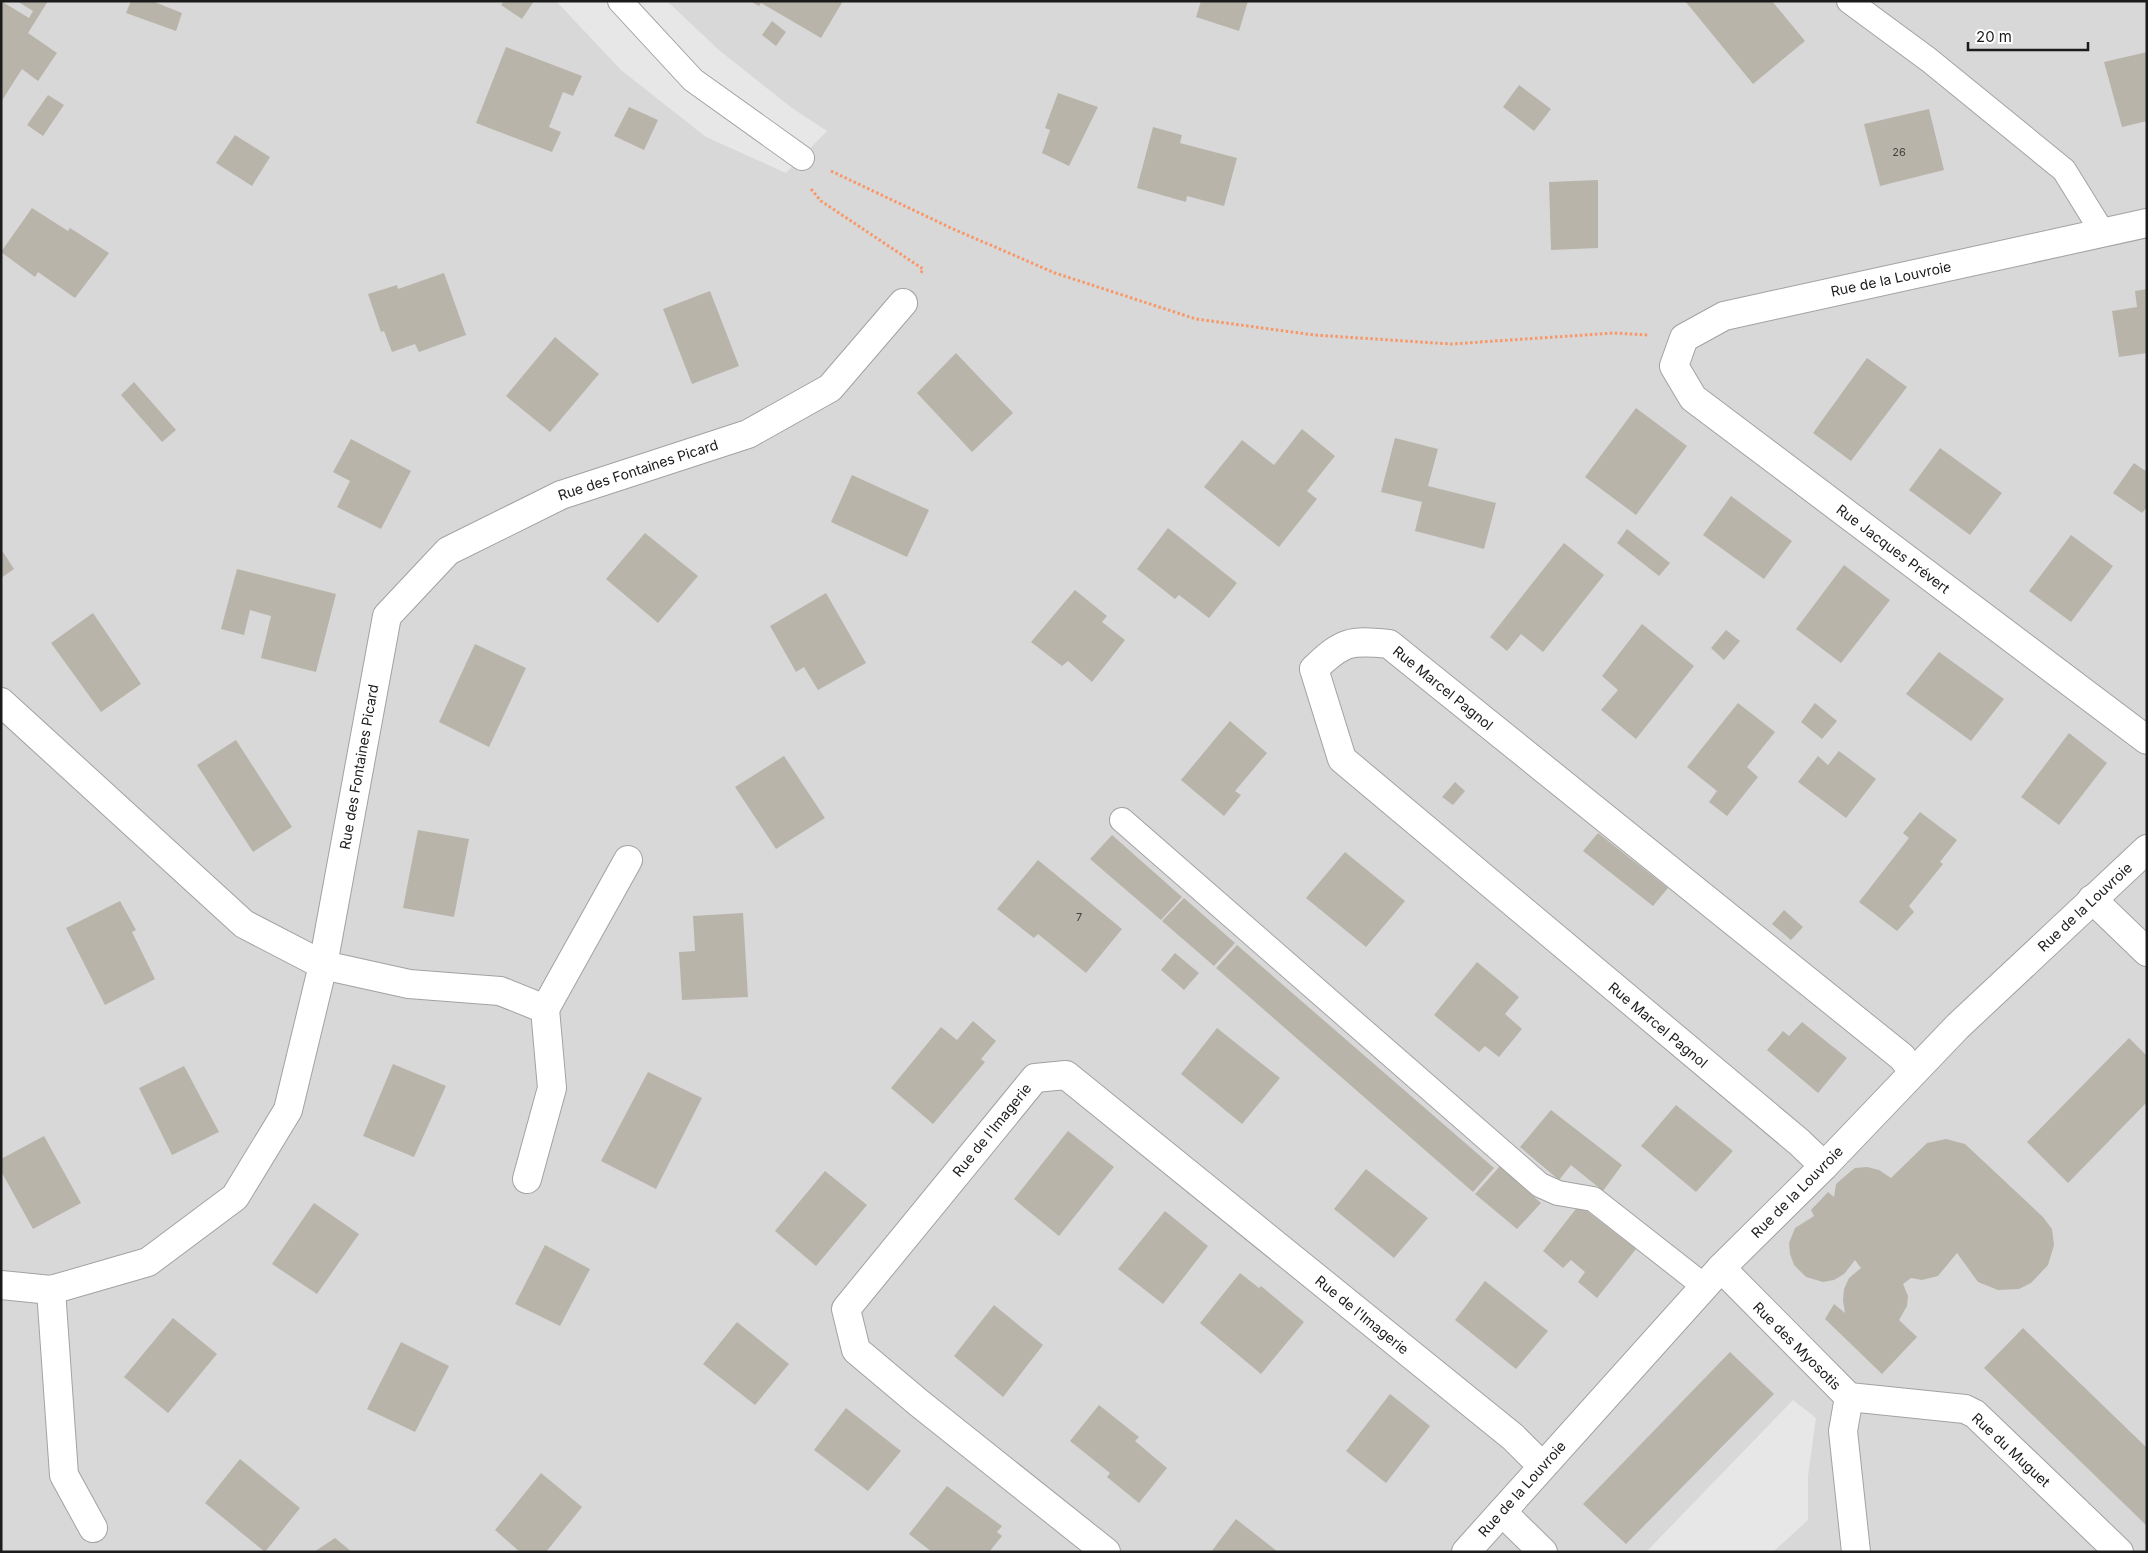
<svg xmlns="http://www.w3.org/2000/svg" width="2148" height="1553" font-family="Inter,sans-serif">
<rect width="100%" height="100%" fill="#edece1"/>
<rect fill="#d9d8d8" x="1" y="1" width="2146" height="1551"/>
<g fill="#e7e7e7">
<path d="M556,1H667L720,51L792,108L827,131L786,173L706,137L621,70Z"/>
<path d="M1793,1400L1816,1418L1808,1476V1520L1773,1552L1647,1551Z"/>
</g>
<g fill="#b9b4aa">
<path d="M1,1L29,18L33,11L17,1H48L28,33L57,53L38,81L22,69L1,102Z"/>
<path d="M131,1H152L182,13L176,31L126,13Z"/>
<path d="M504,1H534L522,19L501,5Z"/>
<path d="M750,1H843L821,38L761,3L759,6Z"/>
<path d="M1201,1H1248L1239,31L1196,17Z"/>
<path d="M1685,1H1772L1805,41L1753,84Z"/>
<path d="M772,21L786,32L776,46L762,35Z"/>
<path d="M506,47L582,76L573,96L563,92L549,127L561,132L552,152L476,123Z"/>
<path d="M2147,52V121L2122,127L2104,62Z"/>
<path d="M1519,85L1551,109L1534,131L1503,107Z"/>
<path d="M1058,93L1098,107L1069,166L1042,153L1050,130L1045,128Z"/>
<path d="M48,95L64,105L43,136L27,125Z"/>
<path d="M629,107L658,120L644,150L614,136Z"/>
<path d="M1929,109L1944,170L1880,186L1864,124Z"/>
<path d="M1153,127L1182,135L1180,143L1237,158L1224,206L1187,196L1186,202L1137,188Z"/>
<path d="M235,135L270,157L252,186L216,163Z"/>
<path d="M1598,180V248L1551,250L1549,182Z"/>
<path d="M32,208L68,231L70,228L109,253L75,298L38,272L35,277L1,252Z"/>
<path d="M444,273L466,335L419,352L415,344L392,352L384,331L381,332L368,294L397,285L398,289Z"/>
<path d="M2147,289V353L2119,357L2112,311L2137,307L2135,291Z"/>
<path d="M710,291L739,366L692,384L663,309Z"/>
<path d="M555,337L599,374L550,432L506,396Z"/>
<path d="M956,353L1013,413L972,452L917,393Z"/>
<path d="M1867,358L1907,387L1851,461L1813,433Z"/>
<path d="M134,382L176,430L162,442L121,395Z"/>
<path d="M1636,408L1687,446L1636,515L1585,477Z"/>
<path d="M1302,429L1335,456L1307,491L1317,499L1279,547L1204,487L1242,440L1274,465Z"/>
<path d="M1395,438L1438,449L1428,486L1496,503L1484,549L1415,531L1422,502L1381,492Z"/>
<path d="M351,439L411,471L381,529L337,507L350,481L333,472Z"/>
<path d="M1940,448L2002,493L1970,535L1909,490Z"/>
<path d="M2134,463L2147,472V507L2142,513L2113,493Z"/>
<path d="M852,475L929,510L907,557L831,522Z"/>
<path d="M1731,496L1792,541L1764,579L1703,535Z"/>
<path d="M1168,528L1237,583L1209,618L1179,595L1175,599L1137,569Z"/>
<path d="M1627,529L1670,563L1659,576L1617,543Z"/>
<path d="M645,533L698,576L658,623L606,579Z"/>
<path d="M2071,535L2113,566L2071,622L2029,591Z"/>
<path d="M1564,543L1604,575L1543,652L1521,634L1507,651L1490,637Z"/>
<path d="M1,549L14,569L1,578Z"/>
<path d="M1844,565L1890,600L1841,663L1796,629Z"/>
<path d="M237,569L336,594L316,672L261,658L271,616L250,610L244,635L221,629Z"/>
<path d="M1075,590L1107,616L1102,622L1125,640L1092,682L1068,661L1062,666L1031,642Z"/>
<path d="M826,593L866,663L818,690L804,667L796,672L770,626Z"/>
<path d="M93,613L141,684L101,712L51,643Z"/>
<path d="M1642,624L1694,666L1636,739L1601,710L1618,690L1602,676Z"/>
<path d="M1726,630L1740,641L1724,660L1711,648Z"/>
<path d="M475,644L526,668L489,747L439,722Z"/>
<path d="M1939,652L2004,699L1971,741L1906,694Z"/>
<path d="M1738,703L1775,732L1747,767L1758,777L1727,816L1709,802L1717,791L1687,767Z"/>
<path d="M1815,703L1837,721L1822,739L1801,722Z"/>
<path d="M1230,721L1267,753L1235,791L1241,795L1224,816L1181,780Z"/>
<path d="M2069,733L2107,763L2059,825L2021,797Z"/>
<path d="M236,740L292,827L253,852L197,765Z"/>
<path d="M1839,751L1876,779L1846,818L1798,782L1818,756L1828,765Z"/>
<path d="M784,756L825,818L776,849L735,787Z"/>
<path d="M1455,782L1465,791L1453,805L1442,797Z"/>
<path d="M1920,812L1957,840L1940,862L1943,864L1909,906L1914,912L1897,931L1859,902L1909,838L1903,833Z"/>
<path d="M418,830L469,839L454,917L403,908Z"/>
<path d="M1598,833L1668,888L1653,906L1583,851Z"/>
<path d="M1112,835L1182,897L1161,920L1090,859Z"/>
<path d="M1345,852L1405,901L1366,947L1306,898Z"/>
<path d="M1038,860L1122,929L1086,973L1038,934L1034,938L997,909Z"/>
<path d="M1184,898L1235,943L1214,966L1162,921Z"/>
<path d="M120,901L136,930L132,932L155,979L105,1005L66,928Z"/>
<path d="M1784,910L1803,927L1791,940L1772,924Z"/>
<path d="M743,913L748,997L682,1000L679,952L695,951L693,916Z"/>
<path d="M1237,945L1494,1168L1473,1192L1216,968Z"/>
<path d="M1175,953L1199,973L1184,990L1161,970Z"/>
<path d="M1477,962L1519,997L1505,1014L1522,1029L1499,1057L1485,1046L1479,1052L1434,1015Z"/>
<path d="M973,1021L996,1041L981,1059L985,1062L933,1124L891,1088L941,1027L957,1040Z"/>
<path d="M1802,1022L1847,1058L1818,1093L1767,1050L1783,1031L1789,1036Z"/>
<path d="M1217,1028L1280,1078L1242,1124L1181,1074Z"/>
<path d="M2129,1038L2147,1056V1102L2068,1183L2027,1142Z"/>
<path d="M393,1064L446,1086L414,1157L363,1136Z"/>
<path d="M184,1066L219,1132L172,1155L139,1088Z"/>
<path d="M648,1072L702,1098L656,1189L601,1161Z"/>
<path d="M1676,1105L1733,1151L1696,1192L1641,1146Z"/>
<path d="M1551,1110L1622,1165L1603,1191L1571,1165L1559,1180L1520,1147Z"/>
<path d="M1068,1131L1114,1167L1059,1236L1014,1199Z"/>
<path d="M44,1136L81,1203L33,1229L1,1171V1159Z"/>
<path d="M1946,1139L1965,1144L2043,1217L2052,1229L2054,1245L2048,1265L2031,1283L2019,1289L1998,1290L1978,1282L1957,1253L1938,1276L1922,1280L1911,1278L1903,1284L1908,1296L1907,1306L1899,1320L1917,1337L1882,1374L1825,1319L1834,1304L1845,1313L1843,1301L1844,1289L1849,1278L1861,1268L1855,1260L1844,1274L1834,1280L1823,1282L1806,1277L1794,1265L1790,1254L1789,1243L1795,1228L1814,1216L1811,1210L1828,1192L1834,1197L1836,1184L1851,1171L1855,1168L1867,1167L1879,1170L1891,1178L1927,1143Z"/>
<path d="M1500,1166L1541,1203L1517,1229L1475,1194Z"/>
<path d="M1366,1169L1428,1218L1394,1258L1334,1209Z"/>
<path d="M825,1171L867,1205L816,1266L775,1231Z"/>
<path d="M314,1203L359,1234L317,1294L272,1264Z"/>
<path d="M1579,1205L1636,1249L1597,1298L1578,1282L1585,1272L1571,1260L1563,1268L1543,1251Z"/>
<path d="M1165,1211L1208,1246L1163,1304L1118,1269Z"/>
<path d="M545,1245L590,1269L560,1326L515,1304Z"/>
<path d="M1240,1273L1259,1288L1261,1286L1304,1322L1261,1374L1200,1323Z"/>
<path d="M1485,1281L1548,1331L1516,1369L1455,1320Z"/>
<path d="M994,1305L1043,1345L1003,1397L954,1356Z"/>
<path d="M173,1318L217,1354L168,1413L124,1377Z"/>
<path d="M737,1322L789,1364L755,1405L703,1364Z"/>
<path d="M2023,1328L2147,1448V1526L1984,1368Z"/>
<path d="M401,1342L449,1366L415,1432L367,1409Z"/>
<path d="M1730,1352L1774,1394L1626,1544L1583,1504Z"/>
<path d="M1390,1394L1430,1426L1386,1483L1346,1451Z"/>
<path d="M1099,1405L1139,1437L1135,1441L1167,1468L1139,1503L1107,1477L1110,1473L1070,1441Z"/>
<path d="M846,1408L901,1451L868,1491L814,1450Z"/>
<path d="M240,1459L300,1508L265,1552L205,1503Z"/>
<path d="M541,1473L582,1507L546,1552H520L495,1530Z"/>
<path d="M947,1486L1002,1526L997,1532L1002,1536L989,1552H932L909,1534Z"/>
<path d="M1236,1519L1278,1552H1211Z"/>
<path d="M335,1538L352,1552H314Z"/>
</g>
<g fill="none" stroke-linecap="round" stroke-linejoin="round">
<defs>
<g id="service">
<path d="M620,1L693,80L802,158"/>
<path d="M1849,1L1929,60L2064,170L2103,233"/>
<path d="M1122,820L1540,1185L1558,1193L1593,1199L1704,1286"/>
</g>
<g id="minor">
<path d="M2147,223L1724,316L1684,338L1674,366L1693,398L2147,740"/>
<path d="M1,702L244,924L323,965L409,984L500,991L545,1009L552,1088L527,1179"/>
<path d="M2092,899L2147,952"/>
<path d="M545,1009L628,860"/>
<path d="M1824,1166L1799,1142L1342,759L1314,669C1343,641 1350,640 1389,644L1902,1057L1913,1072"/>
<path d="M1721,1268L1849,1397L1843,1431L1856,1552"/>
<path d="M1,1285L51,1290L148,1262L235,1197L288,1110L323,965L387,616L448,551L561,495L748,434L830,388L903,303"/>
<path d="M51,1290L64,1475L93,1528"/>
<path d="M1849,1397L1965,1409L1975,1414L2119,1552"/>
<path d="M1502,1512L1543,1552"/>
<path d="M1106,1552L919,1403L856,1350L846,1309L1035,1078L1066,1075L1513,1437L1542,1466"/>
<path d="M1466,1552L1721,1268L1824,1166L1958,1026L2147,849"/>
</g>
</defs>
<use href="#service" stroke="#a2a2a2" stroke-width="26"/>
<use href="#minor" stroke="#a2a2a2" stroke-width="30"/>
<g stroke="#f89767" stroke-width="3" stroke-dasharray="2.5 2.5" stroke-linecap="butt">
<path d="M831,171L951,228L1055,273L1196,319L1314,335L1451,344L1614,333L1648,335"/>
<path d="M811,189L821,201L923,269L921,273"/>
</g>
<use href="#service" stroke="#fff" stroke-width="24"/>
<use href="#minor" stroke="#fff" stroke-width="28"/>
</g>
<g text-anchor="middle" stroke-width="5" stroke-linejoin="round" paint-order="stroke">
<g font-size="11" fill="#42413f">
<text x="1899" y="156">26</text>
<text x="1079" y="921">7</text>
</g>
<g font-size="14" fill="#1b1b1b" stroke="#fff">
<text transform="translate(1891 279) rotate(-12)" y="5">Rue de la Louvroie</text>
<text transform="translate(638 470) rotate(-18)" y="5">Rue des Fontaines Picard</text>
<text transform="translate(1893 549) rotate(37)" y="5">Rue Jacques Prévert</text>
<text transform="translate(1443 688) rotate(39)" y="5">Rue Marcel Pagnol</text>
<text transform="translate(359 767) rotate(-80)" y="5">Rue des Fontaines Picard</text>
<text transform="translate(2085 907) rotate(-43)" y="5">Rue de la Louvroie</text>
<text transform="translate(1658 1025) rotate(40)" y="5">Rue Marcel Pagnol</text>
<text transform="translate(992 1130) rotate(-51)" y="5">Rue de l'Imagerie</text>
<text transform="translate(1797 1192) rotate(-45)" y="5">Rue de la Louvroie</text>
<text transform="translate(1362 1315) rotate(39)" y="5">Rue de l'Imagerie</text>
<text transform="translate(1797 1346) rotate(45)" y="5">Rue des Myosotis</text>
<text transform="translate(2011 1450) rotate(43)" y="5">Rue du Muguet</text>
<text transform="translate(1522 1489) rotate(-48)" y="5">Rue de la Louvroie</text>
</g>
</g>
<rect width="2148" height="1553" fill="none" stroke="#1b1b1b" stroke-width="5"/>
<path d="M1968 42v8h120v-8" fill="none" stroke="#1b1b1b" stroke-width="2.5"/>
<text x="1976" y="42" font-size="15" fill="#1b1b1b" stroke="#ffffff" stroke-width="4" paint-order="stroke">20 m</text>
</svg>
